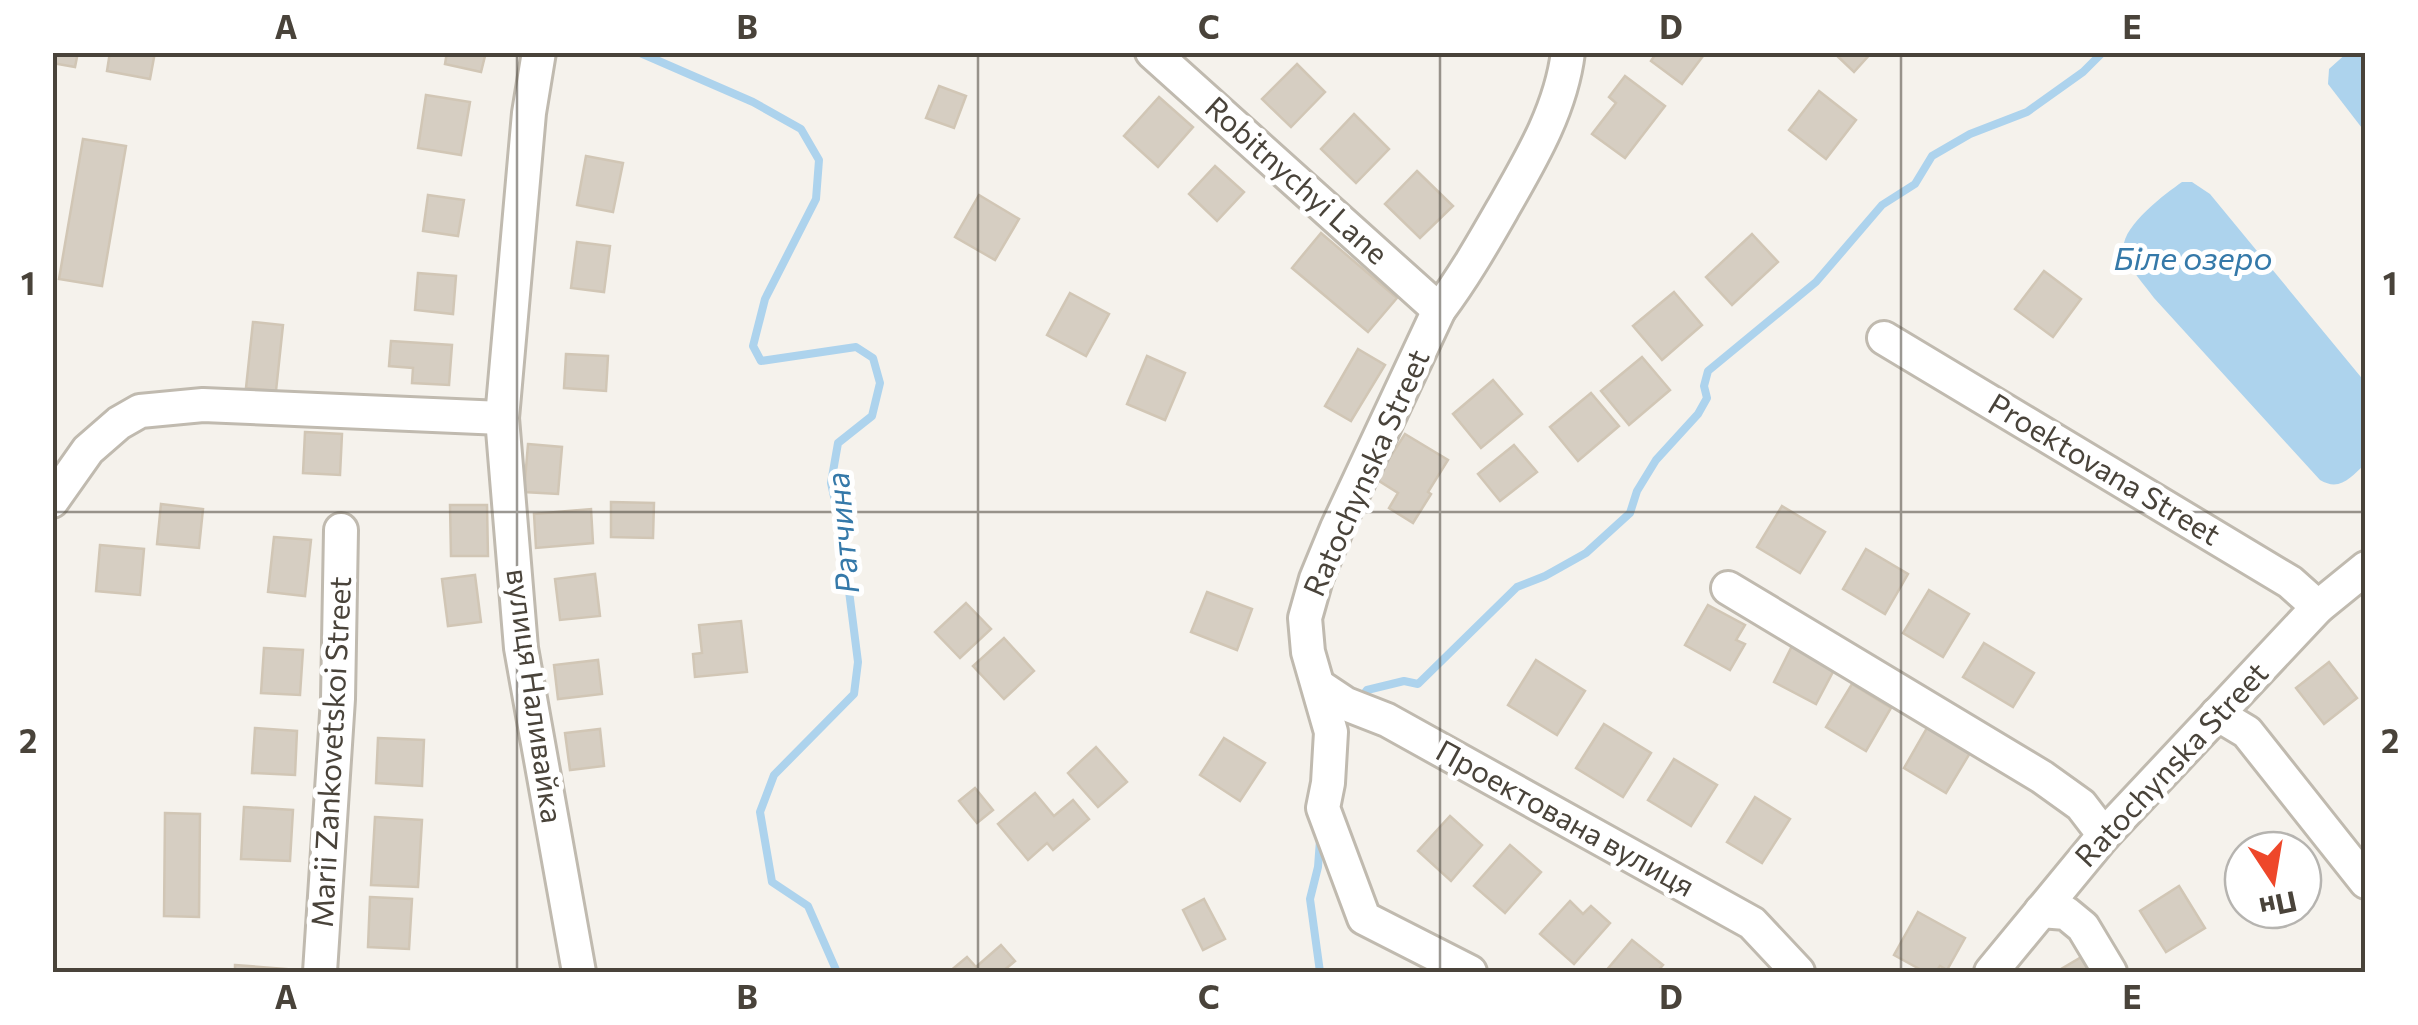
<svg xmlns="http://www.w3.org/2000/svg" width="2418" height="1025" font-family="Commissioner,sans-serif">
<rect width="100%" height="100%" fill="#f5f2ec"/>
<g fill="#add3ed">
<path d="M2348,52L2365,53V132L2328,84L2329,69Z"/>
<path d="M2182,182H2192L2210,194L2365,382V464C2351,477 2340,492 2320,480L2154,298C2144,284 2128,268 2124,251C2119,228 2165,194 2182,182Z"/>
</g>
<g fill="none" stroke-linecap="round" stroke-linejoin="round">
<g stroke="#add3ed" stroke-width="8">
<path d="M638,52L753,102L801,129L819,160L816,199L765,299L753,346L761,361L856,347L873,358L880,383L872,416L838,443L831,483L841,528L858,662L854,694L774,775L760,812L772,882L808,906L837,972"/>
<path d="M1358,702L1367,690L1404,681L1418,684L1517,587L1545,576L1586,553L1630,513L1637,491L1656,460L1698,414L1707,398L1704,386L1708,371L1816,282L1882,205L1915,184L1932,156L1970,134L2027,112L2083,72L2103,52"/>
<path d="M1320,972L1310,899L1318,867L1320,840"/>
</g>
</g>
<g fill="#d6cec2" stroke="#d1c6b5" stroke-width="2.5">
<path d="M52,52H78L75,67L52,63Z"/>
<path d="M110,52H155L150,79L107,71Z"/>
<path d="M447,52H486L481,72L445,64Z"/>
<path d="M1657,52H1706L1682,84L1651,61Z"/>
<path d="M1833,52H1872L1854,72Z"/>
<path d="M1297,64L1325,92L1291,127L1262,99Z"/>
<path d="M1625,76L1665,106L1625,158L1592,134L1616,103L1609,97Z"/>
<path d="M939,86L966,96L954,128L926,118Z"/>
<path d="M1819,91L1856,120L1826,159L1789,130Z"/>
<path d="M426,95L470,102L461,155L418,148Z"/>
<path d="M1159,97L1193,127L1158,167L1124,136Z"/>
<path d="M1354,114L1389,149L1356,183L1321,149Z"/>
<path d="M83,139L126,146L102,286L59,279Z"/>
<path d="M586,156L623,163L613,212L577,205Z"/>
<path d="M1215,166L1244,192L1217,221L1189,194Z"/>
<path d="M1417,171L1453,206L1420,238L1385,204Z"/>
<path d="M428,195L464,200L458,236L423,231Z"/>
<path d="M979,195L1019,219L995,260L955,237Z"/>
<path d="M1321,233L1397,298L1368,332L1292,268Z"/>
<path d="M1752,234L1778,262L1732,305L1706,277Z"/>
<path d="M577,242L610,246L604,292L571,288Z"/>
<path d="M2044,271L2081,299L2053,337L2015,309Z"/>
<path d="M418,273L456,276L453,314L415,310Z"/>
<path d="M1674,292L1702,325L1662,360L1633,326Z"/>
<path d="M1070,293L1109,314L1086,356L1047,335Z"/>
<path d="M253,322L283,325L276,391L246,388Z"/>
<path d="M391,341L452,345L449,385L412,383L413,368L389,366Z"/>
<path d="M1358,349L1385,365L1351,421L1325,406Z"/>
<path d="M566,354L608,356L606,391L564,388Z"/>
<path d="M1147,356L1185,373L1165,420L1127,404Z"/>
<path d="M1642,357L1670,390L1629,425L1601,391Z"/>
<path d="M1493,380L1522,414L1481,448L1453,414Z"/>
<path d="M1591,393L1619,426L1578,461L1550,427Z"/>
<path d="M305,432L342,434L340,475L303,473Z"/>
<path d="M1405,434L1448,460L1428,492L1431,494L1413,523L1389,508L1398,493L1376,479Z"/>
<path d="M528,444L562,447L558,494L524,492Z"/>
<path d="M1514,445L1537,472L1500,501L1478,474Z"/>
<path d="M611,502L654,503L653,538L611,537Z"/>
<path d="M161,504L203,509L199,548L157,544Z"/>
<path d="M450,505H487L488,556H451Z"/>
<path d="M1782,506L1825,532L1800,573L1757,547Z"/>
<path d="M591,509L593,543L536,548L534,514Z"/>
<path d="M274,537L311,540L305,596L268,592Z"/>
<path d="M100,545L144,549L140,595L96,591Z"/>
<path d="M1866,549L1908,574L1885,614L1843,589Z"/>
<path d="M595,574L600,616L560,620L555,579Z"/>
<path d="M475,575L481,622L448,626L442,579Z"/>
<path d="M1929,590L1969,614L1943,657L1903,633Z"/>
<path d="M1207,592L1252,609L1237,650L1191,632Z"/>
<path d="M966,603L991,629L960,658L935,632Z"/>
<path d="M1708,605L1745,625L1736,640L1745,644L1730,670L1685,645Z"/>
<path d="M741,621L747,672L695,677L693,654L702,653L699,625Z"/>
<path d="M1004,638L1034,671L1004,699L973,666Z"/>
<path d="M1984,643L2034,673L2013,707L1963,677Z"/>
<path d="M1792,646L1835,668L1816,704L1774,682Z"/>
<path d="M264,648L303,650L300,695L261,693Z"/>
<path d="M598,660L602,694L558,699L554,665Z"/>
<path d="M1536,660L1585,691L1557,735L1508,705Z"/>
<path d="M2329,662L2357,698L2324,724L2296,688Z"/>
<path d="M1852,684L1891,708L1866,751L1826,727Z"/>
<path d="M1604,724L1651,753L1623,797L1576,768Z"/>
<path d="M255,728L297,731L295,775L252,773Z"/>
<path d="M1927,728L1970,753L1946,793L1904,768Z"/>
<path d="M600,729L604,766L570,770L565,733Z"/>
<path d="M378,738L424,740L422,786L376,783Z"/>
<path d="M1224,738L1265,763L1240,801L1200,775Z"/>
<path d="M1096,747L1127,782L1098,807L1068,773Z"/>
<path d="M1674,759L1717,785L1691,826L1648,800Z"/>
<path d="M975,788L993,810L977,823L959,801Z"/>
<path d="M1035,793L1054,816L1073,800L1089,819L1053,850L1047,843L1028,860L998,824Z"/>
<path d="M1755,797L1790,819L1762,863L1727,842Z"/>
<path d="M244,807L293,810L290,861L241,859Z"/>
<path d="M165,813L200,814L199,917L164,916Z"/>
<path d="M1450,816L1482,845L1451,881L1418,851Z"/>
<path d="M375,817L422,820L418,887L371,885Z"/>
<path d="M1510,845L1541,872L1505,913L1474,886Z"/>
<path d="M2179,886L2205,928L2166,952L2140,911Z"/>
<path d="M370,897L412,899L409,949L368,947Z"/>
<path d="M1204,899L1225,939L1203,950L1183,910Z"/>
<path d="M1570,901L1583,914L1591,906L1610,923L1574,964L1540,934Z"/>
<path d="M1918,912L1965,938L1947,970L1940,966L1936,972H1925L1894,955Z"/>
<path d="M1632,940L1663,965L1657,972H1605Z"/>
<path d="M1001,945L1015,961L1002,972H949L967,957L976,967Z"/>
<path d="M2090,952L2103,972H2056Z"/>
<path d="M235,965L287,969L286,972H235Z"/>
</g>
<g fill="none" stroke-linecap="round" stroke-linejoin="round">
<defs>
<g id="minor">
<path d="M539,52L529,113L502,418L521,648L579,972"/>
<path d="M1152,52L1439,310"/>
<path d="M1884,338L2290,582L2318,607"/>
<path d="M52,501L88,450L119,423L140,411L203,405L502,418"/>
<path d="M1728,588L2042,777L2081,805L2104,835"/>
<path d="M1319,686L1346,704L1387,720L1752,923L1798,972"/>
<path d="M2217,714L2247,732L2366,882"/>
<path d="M2041,911L2066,913L2083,927L2110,972"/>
<path d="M320,972L338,699L341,530"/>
<path d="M1470,972L1364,918L1323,808L1328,783L1331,732L1308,652L1305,618L1316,579L1337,528L1439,310C1463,278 1482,245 1502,210C1530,161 1561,110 1568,52"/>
<path d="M1991,972L2104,835L2318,607L2366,568"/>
</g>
</defs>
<use href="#minor" stroke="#c0baaf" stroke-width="38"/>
<use href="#minor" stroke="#fff" stroke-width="32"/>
</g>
<path fill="none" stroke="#49433a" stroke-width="2.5" stroke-opacity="0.55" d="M517,52V972M978,52V972M1440,52V972M1901,52V972M52,512H2366"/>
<g text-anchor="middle" stroke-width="10" stroke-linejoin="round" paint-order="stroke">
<g font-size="30" fill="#49433a" stroke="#fff">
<text transform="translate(1296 181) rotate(42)" y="10">Robitnychyi Lane</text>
<text transform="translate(2104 470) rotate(31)" y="10">Proektovana Street</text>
<text transform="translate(1367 473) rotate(-66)" y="10">Ratochynska Street</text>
<text transform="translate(534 696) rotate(82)" y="10">вулиця Наливайка</text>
<text transform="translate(332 752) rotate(-87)" y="10">Marii Zankovetskoi Street</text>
<text transform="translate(2172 765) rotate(-47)" y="10">Ratochynska Street</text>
<text transform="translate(1565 819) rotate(29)" y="10">Проектована вулиця</text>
</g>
<g font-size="32" font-style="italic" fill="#3579a9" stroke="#fff">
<text x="2193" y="270">Біле озеро</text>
<text transform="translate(843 533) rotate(-95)" y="11">Ратчина</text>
</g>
</g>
<rect width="2418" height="1025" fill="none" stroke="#ffffff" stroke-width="110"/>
<g transform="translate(2273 880) rotate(168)"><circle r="48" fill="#ffffff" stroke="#b6b4b0" stroke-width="2.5"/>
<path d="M0-8L18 38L0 25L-18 38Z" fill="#ee472a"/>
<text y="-15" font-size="28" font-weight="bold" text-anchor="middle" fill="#49433a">Пн</text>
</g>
<rect x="55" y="55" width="2308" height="915" fill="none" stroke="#49433a" stroke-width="4"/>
<g font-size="32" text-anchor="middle" font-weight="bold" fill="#49433a">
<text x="286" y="39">A</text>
<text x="747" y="39">B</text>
<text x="1209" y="39">C</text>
<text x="1671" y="39">D</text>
<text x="2132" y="39">E</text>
<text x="28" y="295">1</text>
<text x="2390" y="295">1</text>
<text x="28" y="753">2</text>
<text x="2390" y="753">2</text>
<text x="286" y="1009">A</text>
<text x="747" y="1009">B</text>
<text x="1209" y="1009">C</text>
<text x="1671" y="1009">D</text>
<text x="2132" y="1009">E</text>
</g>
</svg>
